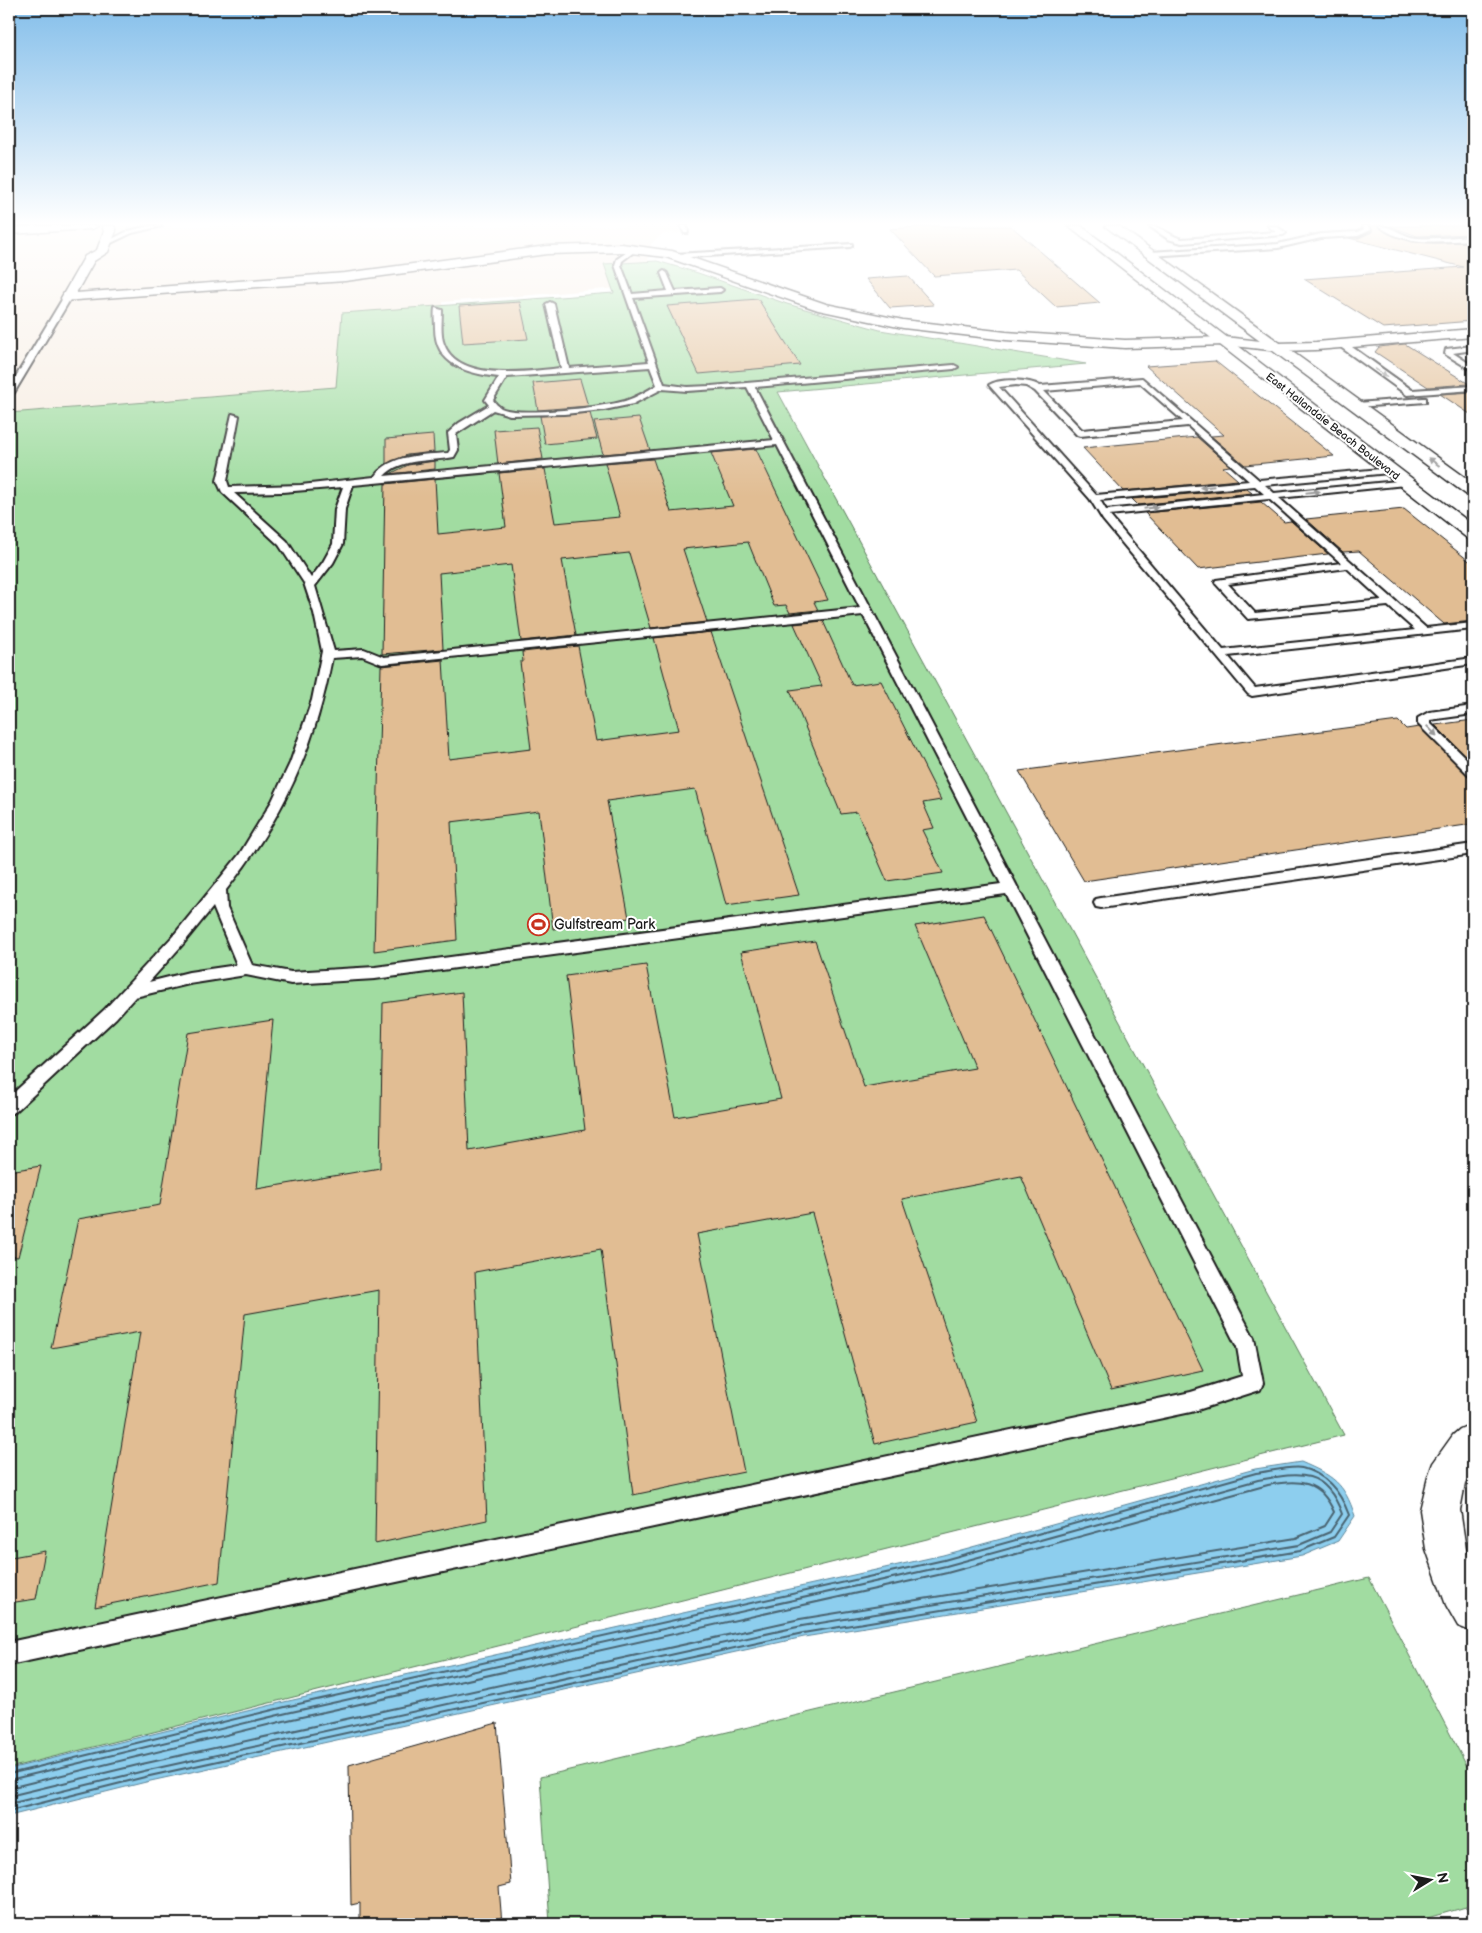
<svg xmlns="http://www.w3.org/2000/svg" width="1482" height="1933" font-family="'Balsamiq Sans',sans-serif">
<rect width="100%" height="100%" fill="#fff"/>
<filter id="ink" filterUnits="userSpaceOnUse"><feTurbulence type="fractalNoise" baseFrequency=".02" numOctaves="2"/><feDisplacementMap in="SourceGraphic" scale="10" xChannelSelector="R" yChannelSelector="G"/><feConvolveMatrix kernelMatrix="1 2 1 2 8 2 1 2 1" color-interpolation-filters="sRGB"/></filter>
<g filter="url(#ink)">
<path fill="#f6ebdf" d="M9,226H677L681,233L662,234L651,244L644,286L443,302L458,413L9,1063Z"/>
<g fill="#a1dca1" stroke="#5e7c5e">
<path d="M657,261L698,273L787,304L880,330L1086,364L778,392L1344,1435L9,1768V413L336,387L342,313L614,293L604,264Z"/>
<path d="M1369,1578L1473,1778V1905L1406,1924H550L540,1777Z"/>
</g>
<path fill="#8dceee" stroke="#60879a" d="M1301,1462C1333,1476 1344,1482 1355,1516L1338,1541L1302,1556L804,1637L146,1782L9,1816V1769L284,1702L943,1555L1255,1469Z"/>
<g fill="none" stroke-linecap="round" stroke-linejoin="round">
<g stroke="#496370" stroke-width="2">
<path d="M9,1774L285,1707L944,1560L1256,1473C1267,1472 1292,1465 1302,1468C1326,1474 1341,1493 1349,1515L1334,1537L1300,1551L803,1633L145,1777L9,1811"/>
<path d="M9,1780L287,1713L946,1566L1258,1480C1298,1473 1325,1467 1342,1514L1330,1532L1299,1545L802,1626L144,1771L9,1804"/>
<path d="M9,1788L288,1720L947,1573L1268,1485C1299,1479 1320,1480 1334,1512L1325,1526L1296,1538L800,1619L142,1764L9,1796"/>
</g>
</g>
<g fill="#e1bd93" stroke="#1c1c1c">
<path d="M930,226H1011L1100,303L1056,307L1016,270L934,276L890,229Z"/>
<path d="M1370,226H1377L1389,234L1412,242L1436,243L1473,242V321L1383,328L1304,279L1463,267L1349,238H1359L1372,232Z"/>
<path d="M1390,226H1473V234L1417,236Z"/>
<path d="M908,276L934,305L890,308L866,279Z"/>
<path d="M758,299L800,365L699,374L667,306Z"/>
<path d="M520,302L528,339L463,343L459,306Z"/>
<path d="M1405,344L1469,384L1428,387L1375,352L1379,347Z"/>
<path d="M1215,361L1334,456L1245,465L1211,436L1224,435L1146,366Z"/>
<path d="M580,379L588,406L538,410L533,383Z"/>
<path d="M1473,392V416L1440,394Z"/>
<path d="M590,413L597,439L545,444L540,416Z"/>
<path d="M639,418L650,450L603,454L594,422Z"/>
<path d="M537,427L543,459L498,464L494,430Z"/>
<path d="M433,435L434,452L407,455L386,464V439Z"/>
<path d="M1197,437L1230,466L1223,467L1238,480L1123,491L1083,448Z"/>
<path d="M756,449L828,600L814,602L818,610L790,613L786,605L774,606L748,542L683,549L707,622L651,628L629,553L562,560L576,635L521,641L511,565L439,573L443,649L382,654L385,484L435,479L438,534L506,527L499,473L545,469L555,523L620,517L605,463L653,459L671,512L733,506L711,453Z"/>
<path d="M435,461V469L390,474L408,465Z"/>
<path d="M1247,489L1252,493L1138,505L1132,499Z"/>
<path d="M1261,502L1284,522L1291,521L1328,554L1198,569L1145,513Z"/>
<path d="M1404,509L1473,564V621L1444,624L1359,551L1343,552L1306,519Z"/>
<path d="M823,621L852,685L881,681L941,800L923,803L934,828L922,830L943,873L887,881L857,812L841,814L790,690L822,686L794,624Z"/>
<path d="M711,632L799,895L726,905L695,789L607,801L629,918L553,929L539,811L451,822L457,940L374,951L381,666L443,660L449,759L531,749L520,662H523L522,652L578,646L596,741L679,730L654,638Z"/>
<path d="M1473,720V763L1435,725Z"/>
<path d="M1398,721L1406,729L1419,727L1468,776L1473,778V824L1084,881L1019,771Z"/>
<path d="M984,915L1203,1370L1111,1390L1021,1176L902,1199L977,1422L875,1444L812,1213L697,1234L744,1472L633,1495L601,1249L475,1272L487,1520L375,1544L379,1290L245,1314L219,1582L95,1607L140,1332L51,1348L78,1219L160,1205L188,1033L273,1020L257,1189L380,1168L383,1003L462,992L469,1151L585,1130L566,976L646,965L675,1117L781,1099L741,952L815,941L864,1087L975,1068L915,926Z"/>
<path d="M41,1166L18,1257L9,1256V1171Z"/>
<path d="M45,1551L36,1599L9,1603V1573L12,1557Z"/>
<path d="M497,1723L511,1884L499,1887L502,1924H360V1903L351,1905L349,1765Z"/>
</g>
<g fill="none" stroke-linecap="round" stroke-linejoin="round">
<defs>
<g id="lane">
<path d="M149,226H162L132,233L109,244L104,243L128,231Z"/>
<path d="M681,226H687L688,233H684Z"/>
<path d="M1149,226C1161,226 1170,236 1182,239L1276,232L1268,226H1276L1286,233L1283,235L1182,243L1168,239Z"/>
<path d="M1362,226H1368L1371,230L1358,236L1321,238L1278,248L1150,256L1147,254L1150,252L1278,244L1321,234L1357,232L1364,229Z"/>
<path d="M1379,226C1393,226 1403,237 1417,238C1435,239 1455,237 1473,236V240C1441,241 1406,247 1379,226Z"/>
<path d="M852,244V246L850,247L675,258L672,256L675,254Z"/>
<path d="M633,248L638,249L622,261L621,265L632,294L668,291L661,273L664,271L667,273L675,291L720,288L723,290L720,292L633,298L664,384L687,387L711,386L954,365L958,367L954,369L755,387L1254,1338L1263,1383L1260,1390L1191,1412L9,1665V1642L1191,1392L1242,1376L1237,1347L1006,894L375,979L291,984L246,975L189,984L135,997L116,1018L15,1112L9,1114V1097L104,1010L173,936L239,855L272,801L290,763L312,700L322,651L314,613L304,583L279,545L222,492L217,481L232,414L239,416L227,481L229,487L301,485L374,477C390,454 423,455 448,453L450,450L448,433L459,423L489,405L485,400L499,377C468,374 435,365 435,328C435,322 434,314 435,308L442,310C442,321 440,334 444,344C458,383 531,371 561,368L546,304L550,302L554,304L569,368L649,362L615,265L617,259ZM650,367L657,385C647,391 637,397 625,401C604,407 519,417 501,408C498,406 495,403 493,400L507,377ZM747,387L774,440L384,476C402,457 431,462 454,457L458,450L456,434L493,410L510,415L564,414L604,410L633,404L662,389L687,391ZM777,445L860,608L384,657L364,649L334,651L315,586L333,563L343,544L345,509L353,485ZM343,487L335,509L333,544L323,562L311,578L287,541L234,493L282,492ZM863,615L1001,884L375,967L291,972L252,965L227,908L226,890C283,819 315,747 332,658L362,656L382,664ZM213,907L237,965L189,972L149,982L183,944Z"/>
<path d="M67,296L71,298L14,393L9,395V388L63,298Z"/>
<path d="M1339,342H1345L1412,390L1473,386V390L1407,395L1339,346Z"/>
<path d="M1473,346V350L1453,353L1473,366V371L1445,354L1446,349Z"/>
<path d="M1142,378L1259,480L1392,468V472L1389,473L1265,485L1274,493L1408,480L1410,482L1405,485L1279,498L1426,628L1473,623V629L1228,656L1255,688L1473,658V664L1252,696L1248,694L1103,520L1090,499L989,385C999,378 1029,379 1040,386ZM1140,383L1183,421L1082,430L1044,391ZM1016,385L1026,386L1035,391L1077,435L1080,436L1188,426L1249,481L1096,495L999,387ZM1255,486L1264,494L1106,510L1100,500ZM1269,499L1341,563L1216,580L1215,582L1216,584L1248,619L1388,606L1415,630L1223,650L1109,515ZM1347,568L1382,600L1255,613L1228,584Z"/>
<path d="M1423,398H1426V402L1357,407L1353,405L1357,403Z"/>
<path d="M1473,706V714L1430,720V723L1473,765V776L1469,775L1418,724V718L1429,712Z"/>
<path d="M1473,844V854L1101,908L1096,907L1094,903L1096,899L1101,898Z"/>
</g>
<g id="street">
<path d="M33,226H98L92,229L9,234V228Z"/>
<path d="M102,226H114L116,231L108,252L94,261L76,293L345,273L547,246L622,244L672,251L826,304L903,320L1006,332L1125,340L1225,337L1278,343L1285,347L1278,351L1225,345L1125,348L1006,340L903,328L818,310L666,257L622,252L547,254L345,281L62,301L61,298L85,256L97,250L104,231Z"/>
<path d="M1473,1423V1471L1465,1484L1460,1510L1466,1549L1473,1568V1632L1458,1626L1446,1605L1426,1549L1420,1510L1428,1477L1433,1463L1453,1435L1460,1429Z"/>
</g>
<path id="secondary" d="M1473,329V337L1316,350L1278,351L1271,347L1278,343L1316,342Z"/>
<g id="primary">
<path d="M1068,226H1081L1473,525V539L1467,538Z"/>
<path d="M1105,226H1119L1473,483V496L1467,495Z"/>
</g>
</defs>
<use href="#lane" stroke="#1c1c1c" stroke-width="4"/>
<use href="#street" stroke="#1c1c1c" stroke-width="3"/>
<use href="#secondary" stroke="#1c1c1c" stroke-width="3"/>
<use href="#primary" stroke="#1c1c1c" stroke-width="3"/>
<use href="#lane" fill="#fff" fill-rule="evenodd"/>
<use href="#street" fill="#fff" fill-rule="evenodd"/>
<use href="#secondary" fill="#fff" fill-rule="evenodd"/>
<use href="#primary" fill="#fff" fill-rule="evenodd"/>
</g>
<defs><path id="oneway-solid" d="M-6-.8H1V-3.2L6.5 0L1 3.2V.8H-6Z" transform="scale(1.25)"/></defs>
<g fill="#999">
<use href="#oneway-solid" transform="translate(1381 373) rotate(35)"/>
<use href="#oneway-solid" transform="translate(1434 462) rotate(-144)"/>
<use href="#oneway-solid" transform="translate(1207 487) rotate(174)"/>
<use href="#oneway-solid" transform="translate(1313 492) rotate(-6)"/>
<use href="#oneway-solid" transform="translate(1151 508) rotate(-6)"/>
<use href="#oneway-solid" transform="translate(1432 731) rotate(45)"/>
</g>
</g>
<linearGradient id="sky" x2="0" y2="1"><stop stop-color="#83beea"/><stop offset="0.45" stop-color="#fff"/><stop offset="1" stop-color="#fff" stop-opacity="0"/></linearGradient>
<rect width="1482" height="497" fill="url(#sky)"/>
<defs>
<symbol id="stadium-ring" viewBox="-11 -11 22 22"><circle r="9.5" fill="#fff" stroke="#c8321e" stroke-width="1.5"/><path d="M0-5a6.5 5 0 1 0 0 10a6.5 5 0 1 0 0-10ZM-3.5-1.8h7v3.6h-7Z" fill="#c8321e"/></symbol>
</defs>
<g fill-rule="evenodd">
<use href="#stadium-ring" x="526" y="912" width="25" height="25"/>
</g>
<g text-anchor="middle" stroke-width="4" stroke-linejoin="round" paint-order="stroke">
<g font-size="11" fill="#1c1c1c" stroke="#fff">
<text transform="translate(1333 426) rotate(38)" y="4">East Hallandale Beach Boulevard</text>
</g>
<g font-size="14" fill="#1c1c1c" stroke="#fff" text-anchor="start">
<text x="554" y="929">Gulfstream Park</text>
</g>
</g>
<rect width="1482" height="1933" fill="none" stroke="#fff" stroke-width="30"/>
<rect x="15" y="15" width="1452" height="1903" fill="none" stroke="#1c1c1c" stroke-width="2" filter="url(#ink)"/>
<g transform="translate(1430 1880) rotate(80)" stroke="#ffffff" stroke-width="4" paint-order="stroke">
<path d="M0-4L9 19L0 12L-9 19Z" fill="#1c1c1c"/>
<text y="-8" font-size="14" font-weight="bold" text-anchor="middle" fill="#1c1c1c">N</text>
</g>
</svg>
